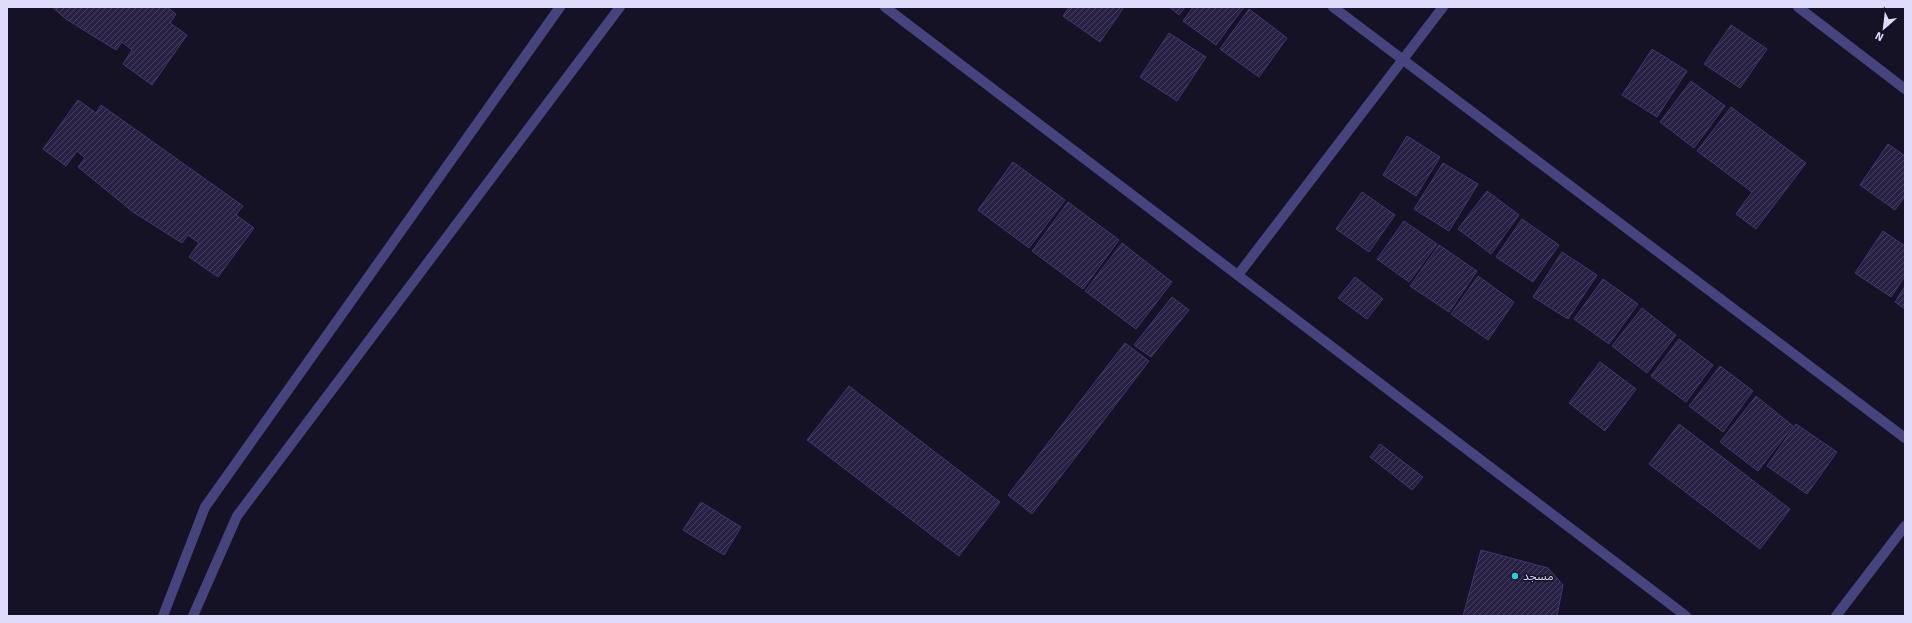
<svg xmlns="http://www.w3.org/2000/svg" width="1912" height="623" font-family="Signika,'Noto Sans Arabic',sans-serif">
<defs>
<pattern id="building-hatch" width="6" height="6" patternUnits="userSpaceOnUse"><rect width="6" height="6" fill="#282144"/><path d="M-1 1l2-2M0 6l6-6M5 7l2-2" fill="none" stroke="#474160"/></pattern>
</defs>
<rect width="100%" height="100%" fill="#161225"/>
<g fill="url(#building-hatch)" stroke="#41366d">
<path d="M52,7H167L176,14L170,23L187,35L152,85L123,64L132,50L122,42L116,50L66,19Z"/>
<path d="M1069,7H1124L1100,42L1063,16Z"/>
<path d="M1169,7H1185L1179,15Z"/>
<path d="M1193,7H1244L1216,45L1183,21Z"/>
<path d="M1249,9L1287,38L1259,77L1220,49Z"/>
<path d="M1731,25L1767,49L1740,88L1704,64Z"/>
<path d="M1169,33L1206,57L1177,101L1140,77Z"/>
<path d="M1652,49L1687,71L1657,117L1622,95Z"/>
<path d="M1691,81L1725,106L1694,148L1660,122Z"/>
<path d="M78,100L96,113L101,105L243,206L236,215L254,228L218,277L189,257L199,243L188,235L182,243L133,212L78,167L85,158L77,151L66,166L43,149Z"/>
<path d="M1731,107L1806,163L1756,229L1736,214L1752,192L1697,151Z"/>
<path d="M1407,136L1440,157L1416,196L1383,175Z"/>
<path d="M1888,144L1905,156V196L1895,210L1860,185Z"/>
<path d="M1013,162L1065,200L1029,248L978,210Z"/>
<path d="M1443,163L1478,184L1449,231L1414,209Z"/>
<path d="M1487,191L1519,215L1491,254L1458,229Z"/>
<path d="M1362,192L1395,215L1369,252L1336,229Z"/>
<path d="M1068,202L1119,240L1083,289L1032,251Z"/>
<path d="M1522,219L1559,245L1533,282L1496,257Z"/>
<path d="M1404,221L1437,244L1409,282L1377,259Z"/>
<path d="M1883,231L1905,246V276L1891,297L1855,273Z"/>
<path d="M1122,243L1172,282L1136,329L1085,291Z"/>
<path d="M1439,245L1477,271L1449,312L1410,286Z"/>
<path d="M1562,252L1597,275L1568,319L1533,297Z"/>
<path d="M1478,276L1514,302L1488,340L1451,314Z"/>
<path d="M1355,277L1383,299L1367,319L1338,298Z"/>
<path d="M1603,279L1638,304L1609,344L1574,319Z"/>
<path d="M1905,286V309L1895,302Z"/>
<path d="M1172,297L1189,310L1151,357L1134,345Z"/>
<path d="M1642,308L1676,335L1647,373L1612,346Z"/>
<path d="M1679,339L1713,365L1686,402L1651,376Z"/>
<path d="M1125,343L1149,361L1032,514L1008,495Z"/>
<path d="M1600,362L1636,389L1605,431L1569,403Z"/>
<path d="M1720,366L1753,391L1723,432L1689,406Z"/>
<path d="M849,386L1000,502L959,556L807,440Z"/>
<path d="M1756,396L1793,426L1758,471L1720,442Z"/>
<path d="M1679,424L1790,509L1760,549L1649,464Z"/>
<path d="M1796,424L1837,452L1807,494L1767,466Z"/>
<path d="M1380,444L1423,477L1412,490L1370,457Z"/>
<path d="M701,502L741,527L724,555L683,530Z"/>
<path d="M1481,550L1548,568L1563,585L1557,616H1463Z"/>
</g>
<g fill="none" stroke-linecap="round" stroke-linejoin="round">
<g stroke="#46447e" stroke-width="10">
<path d="M885,7L1686,616"/>
<path d="M1333,7L1905,438"/>
<path d="M1798,7L1905,89"/>
<path d="M1238,275L1443,7"/>
<path d="M163,616L205,507L560,7"/>
<path d="M193,616L237,516L620,7"/>
<path d="M1836,616L1905,526"/>
</g>
</g>
<circle fill="#20cfe2" stroke="#161225" stroke-width="1.5" cx="1515" cy="576" r="4"/>
<g text-anchor="middle" stroke-width="3" stroke-linejoin="round" paint-order="stroke">
<g font-size="12" fill="#dfdbfa" stroke="#161225" text-anchor="start">
<text x="1523" y="580">مسجد</text>
</g>
</g>
<rect width="1912" height="623" fill="none" stroke="#dfdbfa" stroke-width="16"/>
<g transform="translate(1884 28) rotate(208)" stroke="#161225" stroke-width="3" paint-order="stroke">
<path d="M0-3L7 15L0 10L-7 15Z" fill="#dfdbfa"/>
<text y="-6" font-size="11" font-weight="bold" text-anchor="middle" fill="#dfdbfa">N</text>
</g>
</svg>
